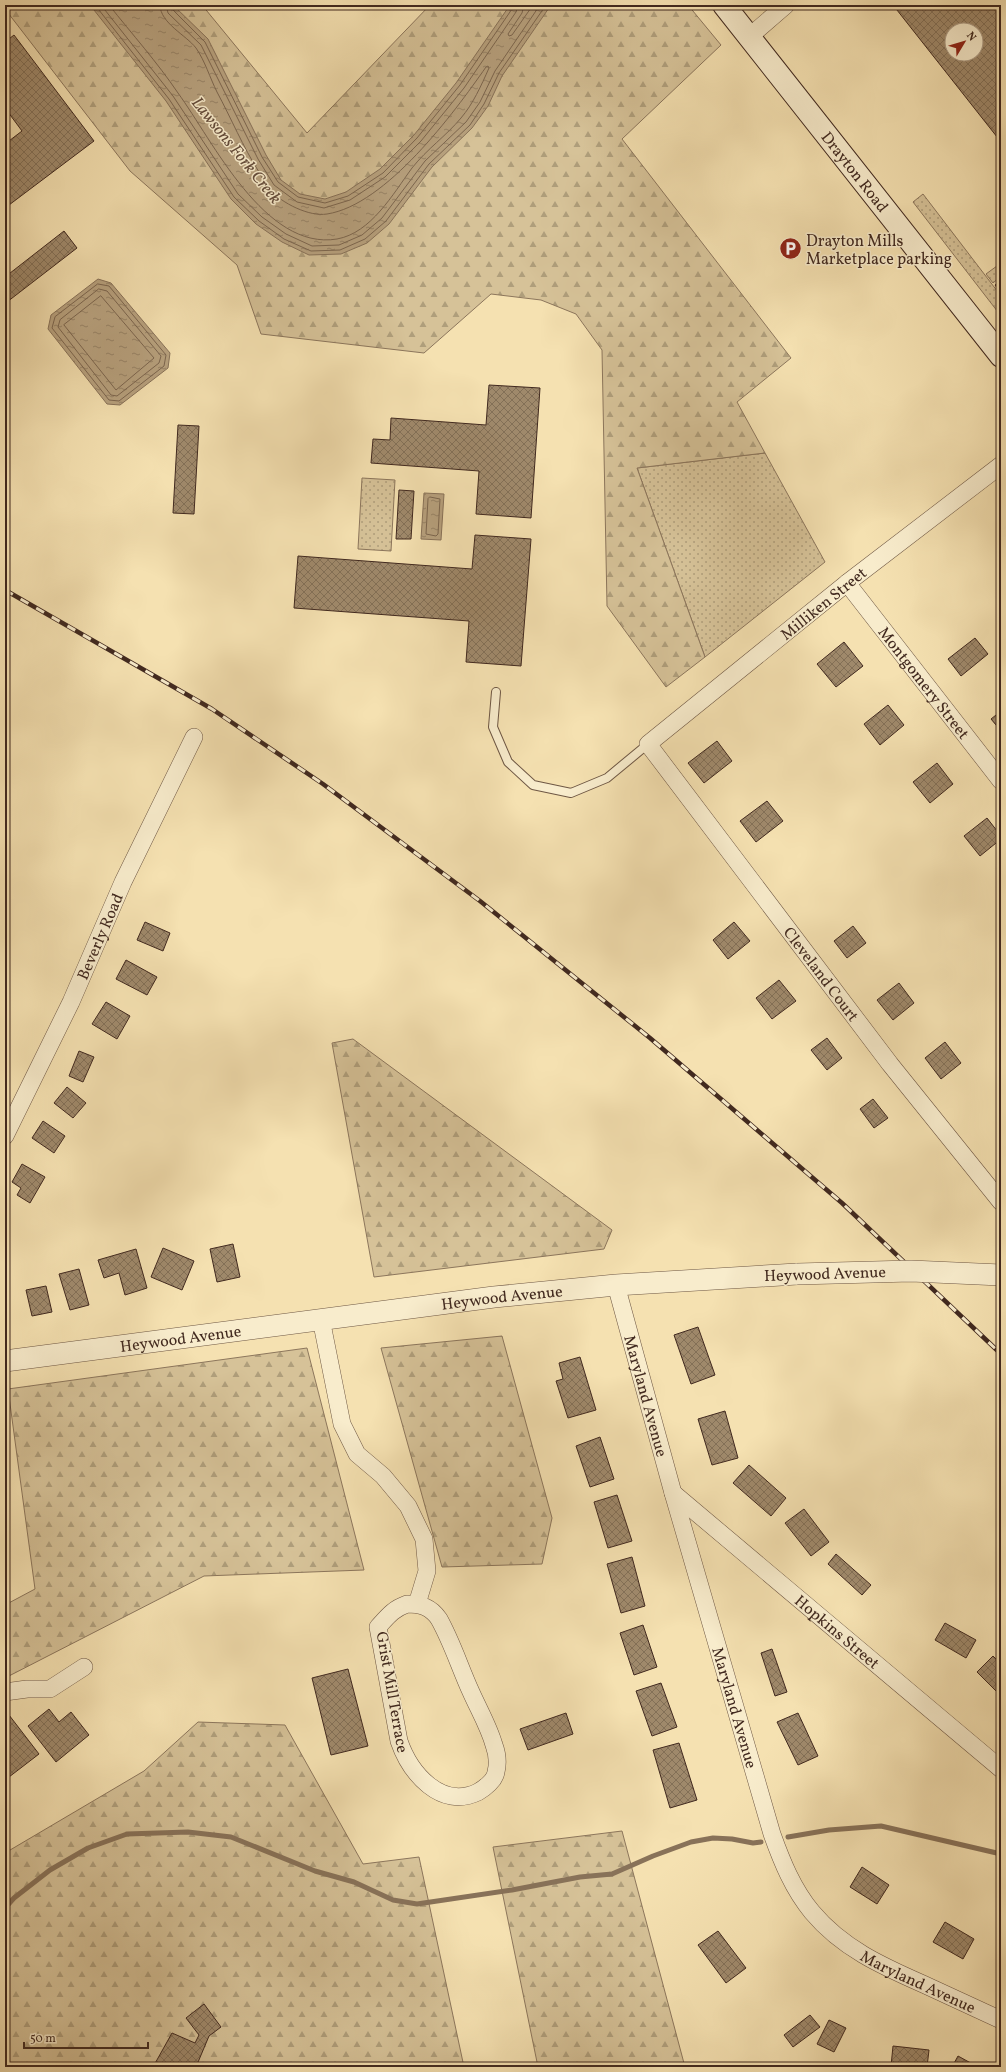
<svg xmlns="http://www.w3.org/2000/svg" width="1006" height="2072" font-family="Vollkorn,serif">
<defs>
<pattern id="grass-dots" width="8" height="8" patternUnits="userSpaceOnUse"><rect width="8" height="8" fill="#d6c298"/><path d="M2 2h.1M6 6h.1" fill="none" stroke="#af9e7b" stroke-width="1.8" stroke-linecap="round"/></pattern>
<pattern id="forest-firs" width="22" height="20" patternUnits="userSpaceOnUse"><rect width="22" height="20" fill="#d6c298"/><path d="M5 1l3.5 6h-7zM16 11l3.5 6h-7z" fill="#af9e7b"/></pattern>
<pattern id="water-ripples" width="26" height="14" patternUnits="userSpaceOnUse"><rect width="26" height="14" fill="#b8a27f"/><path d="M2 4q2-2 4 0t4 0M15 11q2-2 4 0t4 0" fill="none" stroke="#978467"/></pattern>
<pattern id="building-cross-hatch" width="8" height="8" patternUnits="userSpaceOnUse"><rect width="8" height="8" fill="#9f896b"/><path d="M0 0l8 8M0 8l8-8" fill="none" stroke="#837057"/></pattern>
</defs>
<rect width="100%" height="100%" fill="#f5e1b1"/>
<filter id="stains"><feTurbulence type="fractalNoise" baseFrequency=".005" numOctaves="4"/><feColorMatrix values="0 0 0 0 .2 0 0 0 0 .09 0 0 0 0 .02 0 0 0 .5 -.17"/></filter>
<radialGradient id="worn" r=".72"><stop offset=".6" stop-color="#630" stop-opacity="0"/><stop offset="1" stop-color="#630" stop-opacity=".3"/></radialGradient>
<g fill="url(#grass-dots)" stroke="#8c765c">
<path d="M923,194L1001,296V316L913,202Z"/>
<path d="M1001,263V276L993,283L986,274Z"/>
<path d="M765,453L825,562L705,657L637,468Z"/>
<path d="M362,478L395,480L391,551L358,549Z"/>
</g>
<g fill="url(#forest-firs)" stroke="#8c765c">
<path d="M5,5H202L307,133L430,5H688L721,45L622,139L791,358L737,402L765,453L637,468L705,657L666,687L607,606L602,350L576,314L541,300L491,294L424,353L261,334L237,265L130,171L5,9Z"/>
<path d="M353,1039L612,1230L604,1249L374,1277L332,1043Z"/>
<path d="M502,1336L552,1518L542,1564L442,1567L381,1348Z"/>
<path d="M307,1348L364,1570L204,1576L5,1678V1605L35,1589L8,1389Z"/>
<path d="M198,1722L285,1725L363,1864L419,1857L464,2067H5V1853L144,1771Z"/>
<path d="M622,1831L685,2067H538L493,1847Z"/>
</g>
<g fill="url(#water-ripples)" stroke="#887259">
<path d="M90,5H173L208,39L266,155L281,180L300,194L325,199L346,192L380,169L414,135L456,83L510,5H551L502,76L488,106L472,128L432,167L389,224L367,243L341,254L309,255L282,242L256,224L231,199L166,101Z"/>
<path d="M98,279L111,283L170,353L168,368L120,405L107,404L48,329L51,315Z"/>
<path d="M424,493L444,494L441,540L421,539Z"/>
</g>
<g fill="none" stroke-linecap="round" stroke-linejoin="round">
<g stroke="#7c664f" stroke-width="1">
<path d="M95,5L169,99L234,197L259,221L284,239L311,251L340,250L365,239L386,221L429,164L470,125L484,104L499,73L546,5"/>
<path d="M101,5L173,96L238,194L262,217L286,234L312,246L339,245L362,235L382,218L425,161L466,122L480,102L495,71L540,5"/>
<path d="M109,5C132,34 157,62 178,93C213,141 265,251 337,239C371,233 393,194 412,168C427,149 446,136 461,118C473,104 481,86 489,68L488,66L486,67C454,113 386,205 327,214C309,217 282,203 270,190C266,185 262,178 259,172C243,147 231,118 217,92C210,78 205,61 196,48C186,35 160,23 160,5"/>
<path d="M166,5L168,13L201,45L258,159L274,185L297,202L324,208L350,200L385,177L421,141L464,88L516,12L518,5"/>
<path d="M171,5L172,9L205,42L262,157L278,182L298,197L325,203L348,196L383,173L417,138L460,85L512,9L513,5"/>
<path d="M524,5L522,13L508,34L509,36L512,35L533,5"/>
<path d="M98,284L109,286L166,355L164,366L119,401L109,400L52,328L55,317Z"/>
<path d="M99,289L107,291L161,356L159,363L117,396L111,395L58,327L60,320Z"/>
<path d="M101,296L154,358L116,390L64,325Z"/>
<path d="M430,497L440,499L438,534L436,536L426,534L428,499Z"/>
</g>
<g stroke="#887259" stroke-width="5">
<path d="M788,1837L829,1830L881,1826L1001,1854"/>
<path d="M5,1908L14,1898L50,1870L88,1848L127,1834L188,1832L231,1837L315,1871L354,1882L393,1900L417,1904L512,1890L580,1877L612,1874L653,1856L691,1842L713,1838L732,1839L753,1843L761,1842"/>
</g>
</g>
<g fill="url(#building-cross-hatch)" stroke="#41291f" fill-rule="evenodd">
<path d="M893,5H1001V142ZM952,30H976V54H952Z"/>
<path d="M14,35L94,141L5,208V144L22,131L5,108V42Z"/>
<path d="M64,231L77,248L7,302L5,299V277Z"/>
<path d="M1001,281V293L995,285Z"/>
<path d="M489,385L540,388L531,518L476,514L479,471L371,463L373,439L390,440L391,418L486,425Z"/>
<path d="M178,425L199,426L194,514L173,513Z"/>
<path d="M399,490L414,491L411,539H396Z"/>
<path d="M475,535L531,539L521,666L466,662L469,621L294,608L298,556L472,569Z"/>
<path d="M975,638L988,654L961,676L948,659Z"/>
<path d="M844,642L863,666L836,687L817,664Z"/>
<path d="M888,705L904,725L880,745L864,724Z"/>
<path d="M1001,711V731L991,719Z"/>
<path d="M717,741L732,761L704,783L688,763Z"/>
<path d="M937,763L953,784L930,803L913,782Z"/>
<path d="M767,801L783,821L756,842L740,821Z"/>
<path d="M987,818L1001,836V839L980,856L964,836Z"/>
<path d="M145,922L170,933L163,951L137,940Z"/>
<path d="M734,922L750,941L728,959L713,940Z"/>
<path d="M853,926L866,943L847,958L834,941Z"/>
<path d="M126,960L157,977L147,995L116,979Z"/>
<path d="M779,980L796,1001L772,1019L756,998Z"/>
<path d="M899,983L914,1003L893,1020L877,1000Z"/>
<path d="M106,1002L130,1016L117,1039L92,1024Z"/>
<path d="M827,1038L842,1058L827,1070L811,1050Z"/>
<path d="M945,1042L961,1063L941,1079L925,1058Z"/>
<path d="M79,1051L94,1057L83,1082L69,1076Z"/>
<path d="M67,1087L86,1103L73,1118L54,1103Z"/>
<path d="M873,1099L888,1118L874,1128L860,1109Z"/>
<path d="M43,1121L65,1136L54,1153L32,1138Z"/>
<path d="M22,1164L45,1177L30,1203L17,1195L21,1188L12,1182Z"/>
<path d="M233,1244L240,1277L217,1282L210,1249Z"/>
<path d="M163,1248L194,1261L182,1290L151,1277Z"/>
<path d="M136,1249L147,1288L125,1295L119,1273L104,1278L98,1260Z"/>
<path d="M79,1269L89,1305L70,1310L59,1274Z"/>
<path d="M46,1286L52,1312L32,1316L26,1290Z"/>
<path d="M698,1327L715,1375L691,1384L674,1335Z"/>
<path d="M580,1357L596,1410L568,1418L556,1381L563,1379L559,1363Z"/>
<path d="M725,1411L738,1458L712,1465L698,1419Z"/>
<path d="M600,1437L614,1479L590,1487L576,1446Z"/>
<path d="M749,1465L786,1498L771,1516L733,1483Z"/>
<path d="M617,1495L632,1541L608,1548L594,1502Z"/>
<path d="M804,1509L829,1542L811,1556L785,1523Z"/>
<path d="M836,1554L871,1585L862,1595L828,1564Z"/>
<path d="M632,1557L645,1606L621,1613L607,1564Z"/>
<path d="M945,1623L976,1640L966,1658L935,1640Z"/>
<path d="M643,1625L657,1667L634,1675L620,1633Z"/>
<path d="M772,1649L787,1692L775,1696L761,1653Z"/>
<path d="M993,1656L1001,1664V1689L998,1693L977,1672Z"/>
<path d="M348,1669L368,1746L331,1755L312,1678Z"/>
<path d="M661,1683L677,1727L652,1736L636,1691Z"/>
<path d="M49,1709L59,1722L71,1712L89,1735L56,1762L28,1726Z"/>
<path d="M566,1713L573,1734L528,1750L520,1729Z"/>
<path d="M798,1713L818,1756L798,1765L777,1722Z"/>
<path d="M9,1715L39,1754L9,1777L5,1772V1718Z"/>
<path d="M679,1743L697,1800L670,1808L653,1750Z"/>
<path d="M862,1867L889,1885L877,1904L850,1887Z"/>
<path d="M945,1922L974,1939L963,1959L933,1942Z"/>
<path d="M718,1931L746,1968L726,1983L698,1945Z"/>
<path d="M204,2004L221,2027L209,2036L196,2067H153L172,2033L195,2043L199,2035L186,2018Z"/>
<path d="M810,2015L820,2027L793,2047L784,2035Z"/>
<path d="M829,2020L846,2028L834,2052L817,2044Z"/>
<path d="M893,2046L929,2050L927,2067L891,2066Z"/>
<path d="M958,2056L978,2067H952Z"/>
</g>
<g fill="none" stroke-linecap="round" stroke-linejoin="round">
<defs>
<path id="service" d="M496,692L493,727L508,762L533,785L571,793L607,778L648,744"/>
<g id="minor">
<path d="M749,37L786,5"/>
<path id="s1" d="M1001,465L847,583L648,744L890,1064L1001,1202"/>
<path id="s2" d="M847,583L1001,781"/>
<path id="s3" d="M5,1136L71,1002L123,882L194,737"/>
<path id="s4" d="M616,1285L673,1493L772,1834C782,1862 793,1889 812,1912C842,1948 882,1966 923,1984C949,1996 975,2008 1001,2020"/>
<path d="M321,1319L342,1424L357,1454L383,1476L408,1506L424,1539L427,1571L417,1604"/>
<path id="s5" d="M673,1493L1001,1769"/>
<path d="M407,1604C421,1604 431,1607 439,1619C452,1642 460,1668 471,1692C479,1710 489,1727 494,1745C497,1753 498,1764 496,1772C495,1780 485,1788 478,1792C441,1810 410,1773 399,1741L378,1627C388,1616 393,1609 407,1604Z"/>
<path d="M5,1692L27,1689H50L84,1667"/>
</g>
<g id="tertiary">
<path id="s6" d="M5,1361L494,1297L616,1285L797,1274"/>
</g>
<g id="secondary">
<path id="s7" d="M724,5L1001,356"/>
</g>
</defs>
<use href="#service" stroke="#6e5744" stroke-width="10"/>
<use href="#minor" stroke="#6e5744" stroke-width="18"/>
<use href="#tertiary" stroke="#6e5744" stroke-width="22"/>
<use href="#secondary" stroke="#41291f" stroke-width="24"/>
<use href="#service" stroke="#f8eccc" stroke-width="8"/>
<use href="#minor" stroke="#f8eccc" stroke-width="17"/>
<use href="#tertiary" stroke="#f8eccc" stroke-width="21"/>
<use href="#secondary" stroke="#f8eccc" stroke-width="22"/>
<defs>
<path id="rail" d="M5,590L212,709L323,784L480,901L650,1038L842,1203L1001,1354"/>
</defs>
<use href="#rail" stroke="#41291f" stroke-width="4.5"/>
<use href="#rail" stroke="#f8eccc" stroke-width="3" stroke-dasharray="9" stroke-linecap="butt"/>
<defs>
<path id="tertiary-bridge" d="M797,1274L911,1271L1001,1275"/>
</defs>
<use href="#tertiary-bridge" stroke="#6e5744" stroke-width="22" stroke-linecap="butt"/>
<use href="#tertiary-bridge" stroke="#f8eccc" stroke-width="21"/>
</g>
<defs>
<symbol id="parking-disc" viewBox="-11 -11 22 22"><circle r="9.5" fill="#8f2418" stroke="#f8eccc"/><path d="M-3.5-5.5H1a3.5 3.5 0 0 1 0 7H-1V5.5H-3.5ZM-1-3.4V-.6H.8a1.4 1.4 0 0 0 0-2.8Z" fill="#fff"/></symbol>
</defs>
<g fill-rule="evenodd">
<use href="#parking-disc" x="778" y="236" width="25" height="25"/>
</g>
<g text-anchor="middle" stroke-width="3" stroke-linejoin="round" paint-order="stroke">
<g font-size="16" fill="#41291f" stroke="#f8eccc">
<text dy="6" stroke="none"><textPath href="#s7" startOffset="212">Drayton Road</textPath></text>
<text transform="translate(823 603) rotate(-39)" y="6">Milliken Street</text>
<text dy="6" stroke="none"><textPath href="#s2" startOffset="126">Montgomery Street</textPath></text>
<text dy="6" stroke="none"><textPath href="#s3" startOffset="221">Beverly Road</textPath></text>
<text dy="6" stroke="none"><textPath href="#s1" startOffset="738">Cleveland Court</textPath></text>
<text transform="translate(825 1273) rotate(-2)" y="6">Heywood Avenue</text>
<text dy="6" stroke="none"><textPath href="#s6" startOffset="501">Heywood Avenue</textPath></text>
<text dy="6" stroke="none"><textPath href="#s6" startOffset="177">Heywood Avenue</textPath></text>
<text dy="6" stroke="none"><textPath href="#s4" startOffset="115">Maryland Avenue</textPath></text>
<text dy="6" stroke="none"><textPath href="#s5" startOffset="215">Hopkins Street</textPath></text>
<text transform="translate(393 1692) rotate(80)" y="6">Grist Mill Terrace</text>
<text dy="6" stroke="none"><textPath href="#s4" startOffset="439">Maryland Avenue</textPath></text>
<text dy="6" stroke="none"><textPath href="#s4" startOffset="787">Maryland Avenue</textPath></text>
</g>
<g font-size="16" fill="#41291f" stroke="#f8eccc" text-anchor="start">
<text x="806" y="246">Drayton Mills<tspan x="806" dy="18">Marketplace parking</tspan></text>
</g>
<g font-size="17" font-style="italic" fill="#654d3c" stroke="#f8eccc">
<text transform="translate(237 150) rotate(51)" y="6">Lawsons Fork Creek</text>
</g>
</g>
<rect width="1006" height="2072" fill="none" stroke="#f5e1b1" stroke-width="20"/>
<rect x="6" y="6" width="994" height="2060" fill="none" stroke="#41291f" stroke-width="2"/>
<rect x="10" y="10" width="986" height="2052" fill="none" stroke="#41291f"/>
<g transform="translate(964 42) rotate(52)"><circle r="19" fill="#f8eccc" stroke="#af9e87"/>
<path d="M0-3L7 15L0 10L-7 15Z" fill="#8f2418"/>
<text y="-6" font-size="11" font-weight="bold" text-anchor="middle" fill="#41291f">N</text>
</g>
<path d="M24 2042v6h124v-6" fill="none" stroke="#41291f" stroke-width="2"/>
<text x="30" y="2042" font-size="12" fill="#41291f" stroke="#f8eccc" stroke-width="3" paint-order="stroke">50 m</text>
<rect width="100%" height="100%" filter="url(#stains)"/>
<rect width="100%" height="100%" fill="url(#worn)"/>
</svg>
